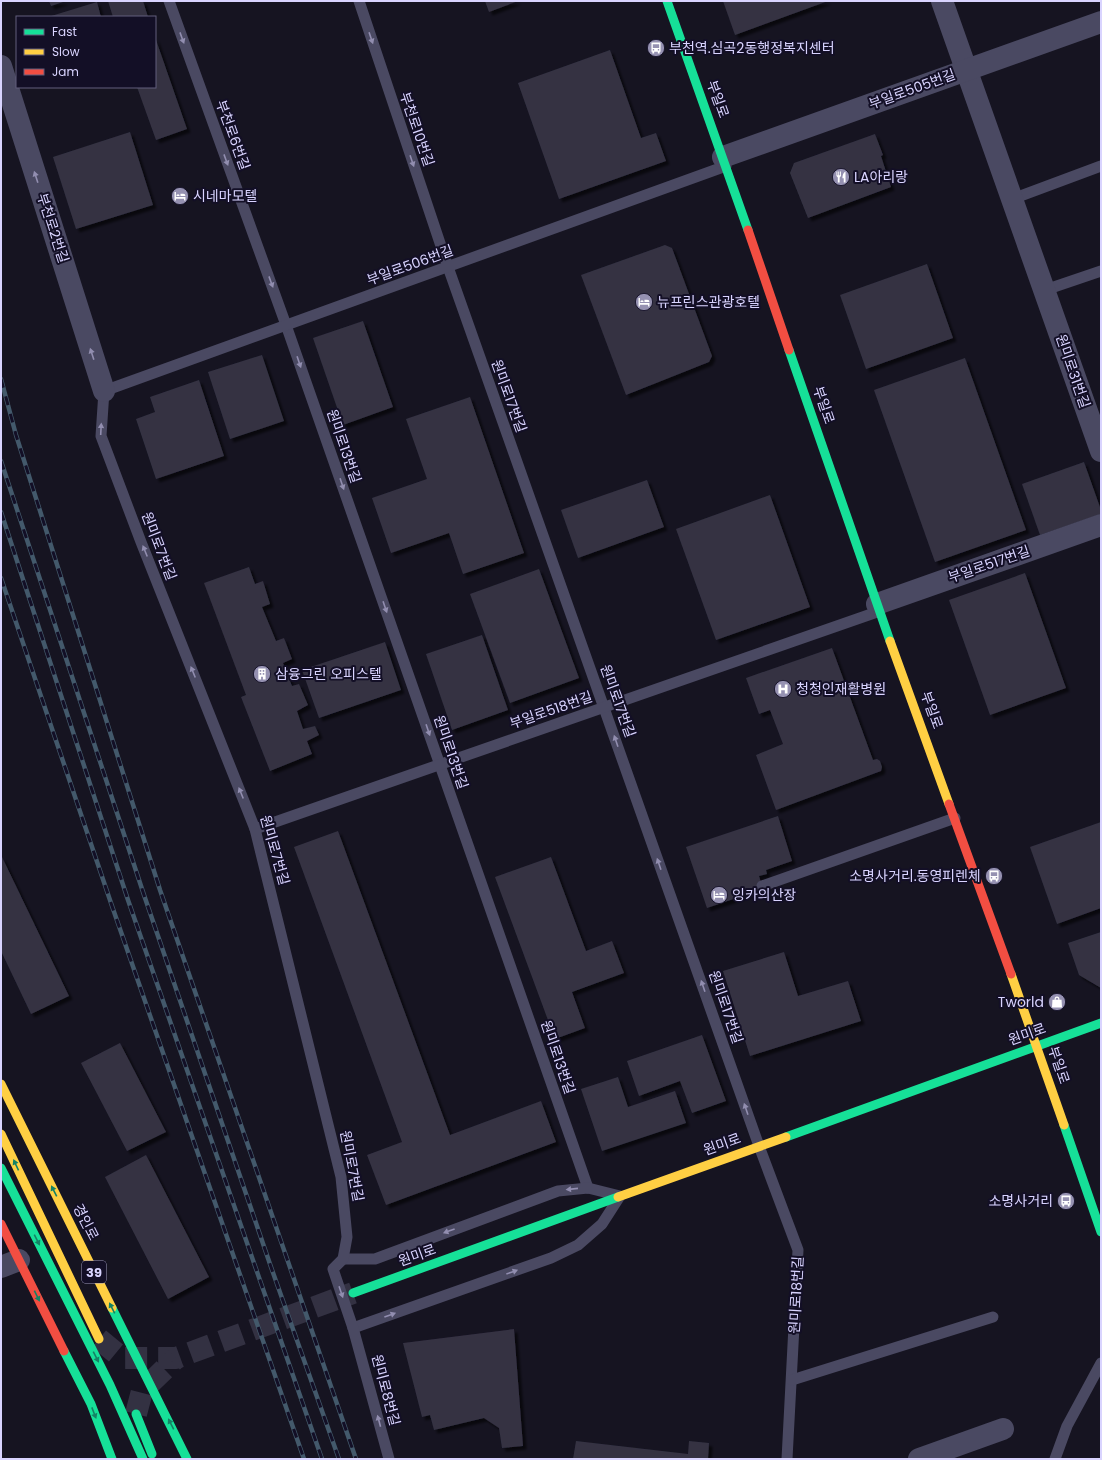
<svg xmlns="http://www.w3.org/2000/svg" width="1102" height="1460" font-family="Poppins,'Noto Sans KR',sans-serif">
<defs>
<filter id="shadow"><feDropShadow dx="3.5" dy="3.5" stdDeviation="1" flood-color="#0009"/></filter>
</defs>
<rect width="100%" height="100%" fill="#161421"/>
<g fill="#343243" filter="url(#shadow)">
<path d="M49,1H66L51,6Z"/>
<path d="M108,1H143L148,17H113Z"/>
<path d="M485,1H518L489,12Z"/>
<path d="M723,1H828L735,35Z"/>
<path d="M97,2L101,17H48Z"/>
<path d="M155,37L187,129L156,140L137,87H155Z"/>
<path d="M610,50L641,138L656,133L666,161L559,199L518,83Z"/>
<path d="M130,132L153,205L76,229L53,157Z"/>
<path d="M875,134L883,155L881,156L891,187L808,218L790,173L794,163Z"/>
<path d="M665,245L672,248L712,356L709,362L626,395L581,275Z"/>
<path d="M927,264L953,338L866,369L840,295Z"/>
<path d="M363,321L393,407L343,425L313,338Z"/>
<path d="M262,355L284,421L230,439L208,372Z"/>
<path d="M965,358L1026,530L935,562L874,390Z"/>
<path d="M199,380L224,456L156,479L136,419L155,412L150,397Z"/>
<path d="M470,397L524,553L463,574L449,533L391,553L372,498L427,479L406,419Z"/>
<path d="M1084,462L1101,510V514L1040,535L1022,484Z"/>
<path d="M647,480L664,527L578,558L561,510Z"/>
<path d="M770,495L810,607L716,640L676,529Z"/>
<path d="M249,567L255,584L263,581L270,604L262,607L276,641L284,638L292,659L283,663L292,686L299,684L308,705L297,711L303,729L315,726L319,735L307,741L312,754L270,771L241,697L246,695L204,583Z"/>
<path d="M539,569L579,678L510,703L470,594Z"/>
<path d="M1025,573L1066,688L990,715L949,600Z"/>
<path d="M482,635L508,710L452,730L426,654Z"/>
<path d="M385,642L401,690L319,718L302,670Z"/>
<path d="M832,648L873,760L877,759L880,761L882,767L881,771L776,810L756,755L783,744L770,710L759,714L746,678Z"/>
<path d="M778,816L792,861L766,870L767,874L759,876L763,889L707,908L686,847Z"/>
<path d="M1101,822V908L1057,924L1030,847Z"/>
<path d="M338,831L450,1135L541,1101L556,1142L386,1205L367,1155L402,1142L294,847Z"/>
<path d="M2,857L69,996L31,1014L1,951V858Z"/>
<path d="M551,857L586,951L612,941L624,973L572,992L585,1028L555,1039L495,877Z"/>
<path d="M1101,932V988L1079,975L1068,943Z"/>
<path d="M784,952L798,996L848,981L861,1021L750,1056L723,971Z"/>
<path d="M702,1035L726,1101L692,1113L680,1081L639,1096L627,1061Z"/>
<path d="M120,1043L166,1132L127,1151L81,1063Z"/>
<path d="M618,1077L628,1107L675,1091L686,1123L602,1151L581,1089Z"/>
<path d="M146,1155L209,1277L168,1299L105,1177Z"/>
<path d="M514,1329L523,1446L502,1448L499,1428L484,1418L434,1430L430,1415L422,1417L403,1343Z"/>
<path d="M576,1441L688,1454L689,1441L709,1443L708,1459H573Z"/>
</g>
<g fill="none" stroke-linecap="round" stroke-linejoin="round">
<g stroke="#333142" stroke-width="22" stroke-dasharray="22 11" stroke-linecap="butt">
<path d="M99,1339L122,1358H176L353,1293"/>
<path d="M136,1414L142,1391L176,1358"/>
</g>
<g stroke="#4a4962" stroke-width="11">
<path d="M169,1L286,325L588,1188"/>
<path d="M359,1L448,267L759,1146L798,1250L787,1459"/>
<path d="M1012,199L1101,166"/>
<path d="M1045,290L1101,271"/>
<path d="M255,829L880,611"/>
<path d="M762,886L955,818"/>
<path d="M343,1259H375L558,1191L588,1188L620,1196L602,1224L578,1245L551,1258L353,1328"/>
<path d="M792,1380L993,1317"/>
<path d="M389,1459L353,1328L333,1269L343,1259L347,1237L341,1177L255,829L141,542L101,436L104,391L726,166"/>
<path d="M1055,1459L1067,1426L1101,1363"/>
</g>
<g stroke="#4a4962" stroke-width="22">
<path d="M942,1L1101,451"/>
<path d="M1,66L104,391"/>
<path d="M723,157L1101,22"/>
<path d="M877,604L1101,525"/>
<path d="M1,1267L19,1260"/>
<path d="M919,1459L1003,1429"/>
</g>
<g stroke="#16e098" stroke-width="9">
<path d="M667,1L748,230"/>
<path d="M789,350L890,641"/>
<path d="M1064,1125L1101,1232"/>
<path d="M786,1137L1101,1023"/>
<path d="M1,1168L110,1385L143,1459"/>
<path d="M353,1293L618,1197"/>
<path d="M112,1308L187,1459"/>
<path d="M64,1351L91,1404L112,1459"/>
<path d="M136,1414L152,1454"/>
</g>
<g stroke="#ffcf43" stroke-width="9">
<path d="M890,641L949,804"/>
<path d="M1011,974L1064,1125"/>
<path d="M1,1084L112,1308"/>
<path d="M1,1134L99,1339"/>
<path d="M618,1197L786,1137"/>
</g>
<g stroke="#f24e42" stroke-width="9">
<path d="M748,230L789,350"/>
<path d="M949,804L1011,974"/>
<path d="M1,1224L64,1351"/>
</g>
<defs>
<g id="rail">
<path d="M1,379L16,435L160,890L356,1459"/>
<path d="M1,461L144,895L271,1267L339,1459"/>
<path d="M1,512L128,900L322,1459"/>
<path d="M1,578L112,906L304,1459"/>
</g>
</defs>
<use href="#rail" stroke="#43596b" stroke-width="4.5"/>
<use href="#rail" stroke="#130f26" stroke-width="3" stroke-dasharray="9" stroke-linecap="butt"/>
</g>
<defs><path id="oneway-solid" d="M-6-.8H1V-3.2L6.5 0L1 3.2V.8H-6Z"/></defs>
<g fill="#928eb0">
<use href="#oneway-solid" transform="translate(182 38) rotate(70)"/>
<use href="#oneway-solid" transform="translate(371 38) rotate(71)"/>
<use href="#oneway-solid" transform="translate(226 160) rotate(70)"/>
<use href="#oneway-solid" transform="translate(412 161) rotate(71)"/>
<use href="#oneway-solid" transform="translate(36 177) rotate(-108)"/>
<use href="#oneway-solid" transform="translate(271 282) rotate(70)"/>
<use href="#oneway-solid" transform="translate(92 354) rotate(-108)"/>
<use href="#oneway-solid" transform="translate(299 362) rotate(71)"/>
<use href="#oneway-solid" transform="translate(101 429) rotate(-87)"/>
<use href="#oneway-solid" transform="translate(342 484) rotate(71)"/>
<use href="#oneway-solid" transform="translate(145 551) rotate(-112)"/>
<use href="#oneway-solid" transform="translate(385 607) rotate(71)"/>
<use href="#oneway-solid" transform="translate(193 672) rotate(-112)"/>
<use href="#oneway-solid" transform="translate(428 730) rotate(71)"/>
<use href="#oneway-solid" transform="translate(616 741) rotate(-109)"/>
<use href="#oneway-solid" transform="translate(241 793) rotate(-112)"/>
<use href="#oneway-solid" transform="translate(659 864) rotate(-109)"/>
<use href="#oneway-solid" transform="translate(703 986) rotate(-109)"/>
<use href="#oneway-solid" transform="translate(746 1109) rotate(-109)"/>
<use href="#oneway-solid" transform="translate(572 1189) rotate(174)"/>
<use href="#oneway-solid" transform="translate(449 1231) rotate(160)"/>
<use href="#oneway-solid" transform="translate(512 1272) rotate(-20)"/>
<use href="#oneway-solid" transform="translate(341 1292) rotate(71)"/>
<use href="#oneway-solid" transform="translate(390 1315) rotate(-20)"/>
<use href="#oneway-solid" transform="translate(379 1421) rotate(-105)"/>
</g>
<g fill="#158265">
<use href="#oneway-solid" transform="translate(16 1165) rotate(-115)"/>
<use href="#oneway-solid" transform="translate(54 1191) rotate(-117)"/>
<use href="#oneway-solid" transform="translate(37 1240) rotate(63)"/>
<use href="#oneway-solid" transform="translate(37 1296) rotate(64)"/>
<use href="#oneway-solid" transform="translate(112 1308) rotate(-117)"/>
<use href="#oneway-solid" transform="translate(96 1357) rotate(63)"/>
<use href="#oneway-solid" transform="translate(94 1413) rotate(69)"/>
<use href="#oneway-solid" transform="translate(171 1424) rotate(-117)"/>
</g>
<defs>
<symbol id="bus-disc" viewBox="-11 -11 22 22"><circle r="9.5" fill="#9591b1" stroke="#130f26"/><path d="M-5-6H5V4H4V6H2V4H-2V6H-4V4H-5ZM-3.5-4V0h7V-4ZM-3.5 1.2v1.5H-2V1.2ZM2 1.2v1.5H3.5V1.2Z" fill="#fff"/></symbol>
<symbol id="restaurant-disc" viewBox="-11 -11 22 22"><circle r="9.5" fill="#9591b1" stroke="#130f26"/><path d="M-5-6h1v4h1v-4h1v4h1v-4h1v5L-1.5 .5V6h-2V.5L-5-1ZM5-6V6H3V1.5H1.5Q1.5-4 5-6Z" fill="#fff"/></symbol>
<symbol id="hotel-disc" viewBox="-11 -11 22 22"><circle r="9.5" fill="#9591b1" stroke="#130f26"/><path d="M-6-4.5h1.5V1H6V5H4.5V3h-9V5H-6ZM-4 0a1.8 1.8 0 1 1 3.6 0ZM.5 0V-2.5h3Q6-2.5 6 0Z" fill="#fff"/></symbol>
<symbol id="building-disc" viewBox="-11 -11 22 22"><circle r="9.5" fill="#9591b1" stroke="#130f26"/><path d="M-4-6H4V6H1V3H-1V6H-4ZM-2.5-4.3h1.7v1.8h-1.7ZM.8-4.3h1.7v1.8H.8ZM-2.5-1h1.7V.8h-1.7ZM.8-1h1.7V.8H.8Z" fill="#fff"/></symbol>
<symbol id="hospital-disc" viewBox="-11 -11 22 22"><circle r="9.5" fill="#9591b1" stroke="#130f26"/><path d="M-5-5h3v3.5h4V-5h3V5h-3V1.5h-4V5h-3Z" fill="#fff"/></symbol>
<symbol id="shop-disc" viewBox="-11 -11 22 22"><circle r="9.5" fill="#9591b1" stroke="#130f26"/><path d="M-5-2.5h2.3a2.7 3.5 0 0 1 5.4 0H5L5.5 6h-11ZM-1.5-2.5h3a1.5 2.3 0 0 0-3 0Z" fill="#fff"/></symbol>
</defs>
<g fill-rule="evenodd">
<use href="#bus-disc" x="646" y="38" width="20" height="20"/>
<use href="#restaurant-disc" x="831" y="167" width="20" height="20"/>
<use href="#hotel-disc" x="170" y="186" width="20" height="20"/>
<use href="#hotel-disc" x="634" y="292" width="20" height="20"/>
<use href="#building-disc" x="252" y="664" width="20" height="20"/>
<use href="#hospital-disc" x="773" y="679" width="20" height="20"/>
<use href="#bus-disc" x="984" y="866" width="20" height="20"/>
<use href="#hotel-disc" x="709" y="885" width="20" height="20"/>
<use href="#shop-disc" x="1047" y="992" width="20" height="20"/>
<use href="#bus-disc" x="1056" y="1191" width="20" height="20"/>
</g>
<g text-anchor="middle" stroke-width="4" stroke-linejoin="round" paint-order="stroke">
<rect fill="#130f26" stroke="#9e99be" stroke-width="1" x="82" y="1261" width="24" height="22" rx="3"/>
<g font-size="13" font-weight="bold" fill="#d9d4ff">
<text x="94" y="1277">39</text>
</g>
<g font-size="14" fill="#d9d4ff" stroke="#130f26" text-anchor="start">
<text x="669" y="53">부천역.심곡2동행정복지센터</text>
<text x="854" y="182">LA아리랑</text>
<text x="193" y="201">시네마모텔</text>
<text x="657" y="307">뉴프린스관광호텔</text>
<text x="275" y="679">삼융그린 오피스텔</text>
<text x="796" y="694">청청인재활병원</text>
<text x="981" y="881" text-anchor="end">소명사거리.동영피렌체</text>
<text x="732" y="900">잉카의산장</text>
<text x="1044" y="1007" text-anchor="end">Tworld</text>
<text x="1053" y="1206" text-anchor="end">소명사거리</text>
</g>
<g font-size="14" fill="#d9d4ff" stroke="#130f26">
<text transform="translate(912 89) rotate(-20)" y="5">부일로505번길</text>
<text transform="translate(718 99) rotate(70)" y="5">부일로</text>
<text transform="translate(417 129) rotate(71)" y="5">부천로10번길</text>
<text transform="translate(233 135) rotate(70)" y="5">부천로6번길</text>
<text transform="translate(53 228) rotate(72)" y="5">부천로2번길</text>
<text transform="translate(410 265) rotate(-20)" y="5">부일로506번길</text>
<text transform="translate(1073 371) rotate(71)" y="5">원미로31번길</text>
<text transform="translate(509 396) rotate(70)" y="5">원미로17번길</text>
<text transform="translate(824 405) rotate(71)" y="5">부일로</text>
<text transform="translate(344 446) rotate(71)" y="5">원미로13번길</text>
<text transform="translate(159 546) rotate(69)" y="5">원미로7번길</text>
<text transform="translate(989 564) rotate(-19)" y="5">부일로517번길</text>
<text transform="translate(618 701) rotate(70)" y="5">원미로17번길</text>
<text transform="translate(551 710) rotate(-19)" y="5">부일로518번길</text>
<text transform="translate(932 710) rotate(70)" y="5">부일로</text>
<text transform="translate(451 752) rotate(71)" y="5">원미로13번길</text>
<text transform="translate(275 850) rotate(74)" y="5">원미로7번길</text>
<text transform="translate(726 1007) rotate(71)" y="5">원미로17번길</text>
<text transform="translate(1027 1034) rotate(-20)" y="5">원미로</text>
<text transform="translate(558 1057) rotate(71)" y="5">원미로13번길</text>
<text transform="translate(1059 1065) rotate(71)" y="5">부일로</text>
<text transform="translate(722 1144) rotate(-20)" y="5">원미로</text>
<text transform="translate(352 1166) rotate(79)" y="5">원미로7번길</text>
<text transform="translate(86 1222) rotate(63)" y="5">경인로</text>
<text transform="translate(417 1255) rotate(-20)" y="5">원미로</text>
<text transform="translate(796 1295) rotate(-87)" y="5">원미로18번길</text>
<text transform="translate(386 1390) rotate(75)" y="5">원미로8번길</text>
</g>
</g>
<rect width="1102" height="1460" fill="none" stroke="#d9d4ff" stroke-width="4"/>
<rect x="16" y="16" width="140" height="72" fill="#130f26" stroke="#625e7d"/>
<rect x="24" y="29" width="20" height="6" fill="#16e098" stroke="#625e7d"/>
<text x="52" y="36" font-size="12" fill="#d9d4ff">Fast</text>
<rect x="24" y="49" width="20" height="6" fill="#ffcf43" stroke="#625e7d"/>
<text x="52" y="56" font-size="12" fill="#d9d4ff">Slow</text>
<rect x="24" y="69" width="20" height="6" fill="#f24e42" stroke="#625e7d"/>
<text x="52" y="76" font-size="12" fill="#d9d4ff">Jam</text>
</svg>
